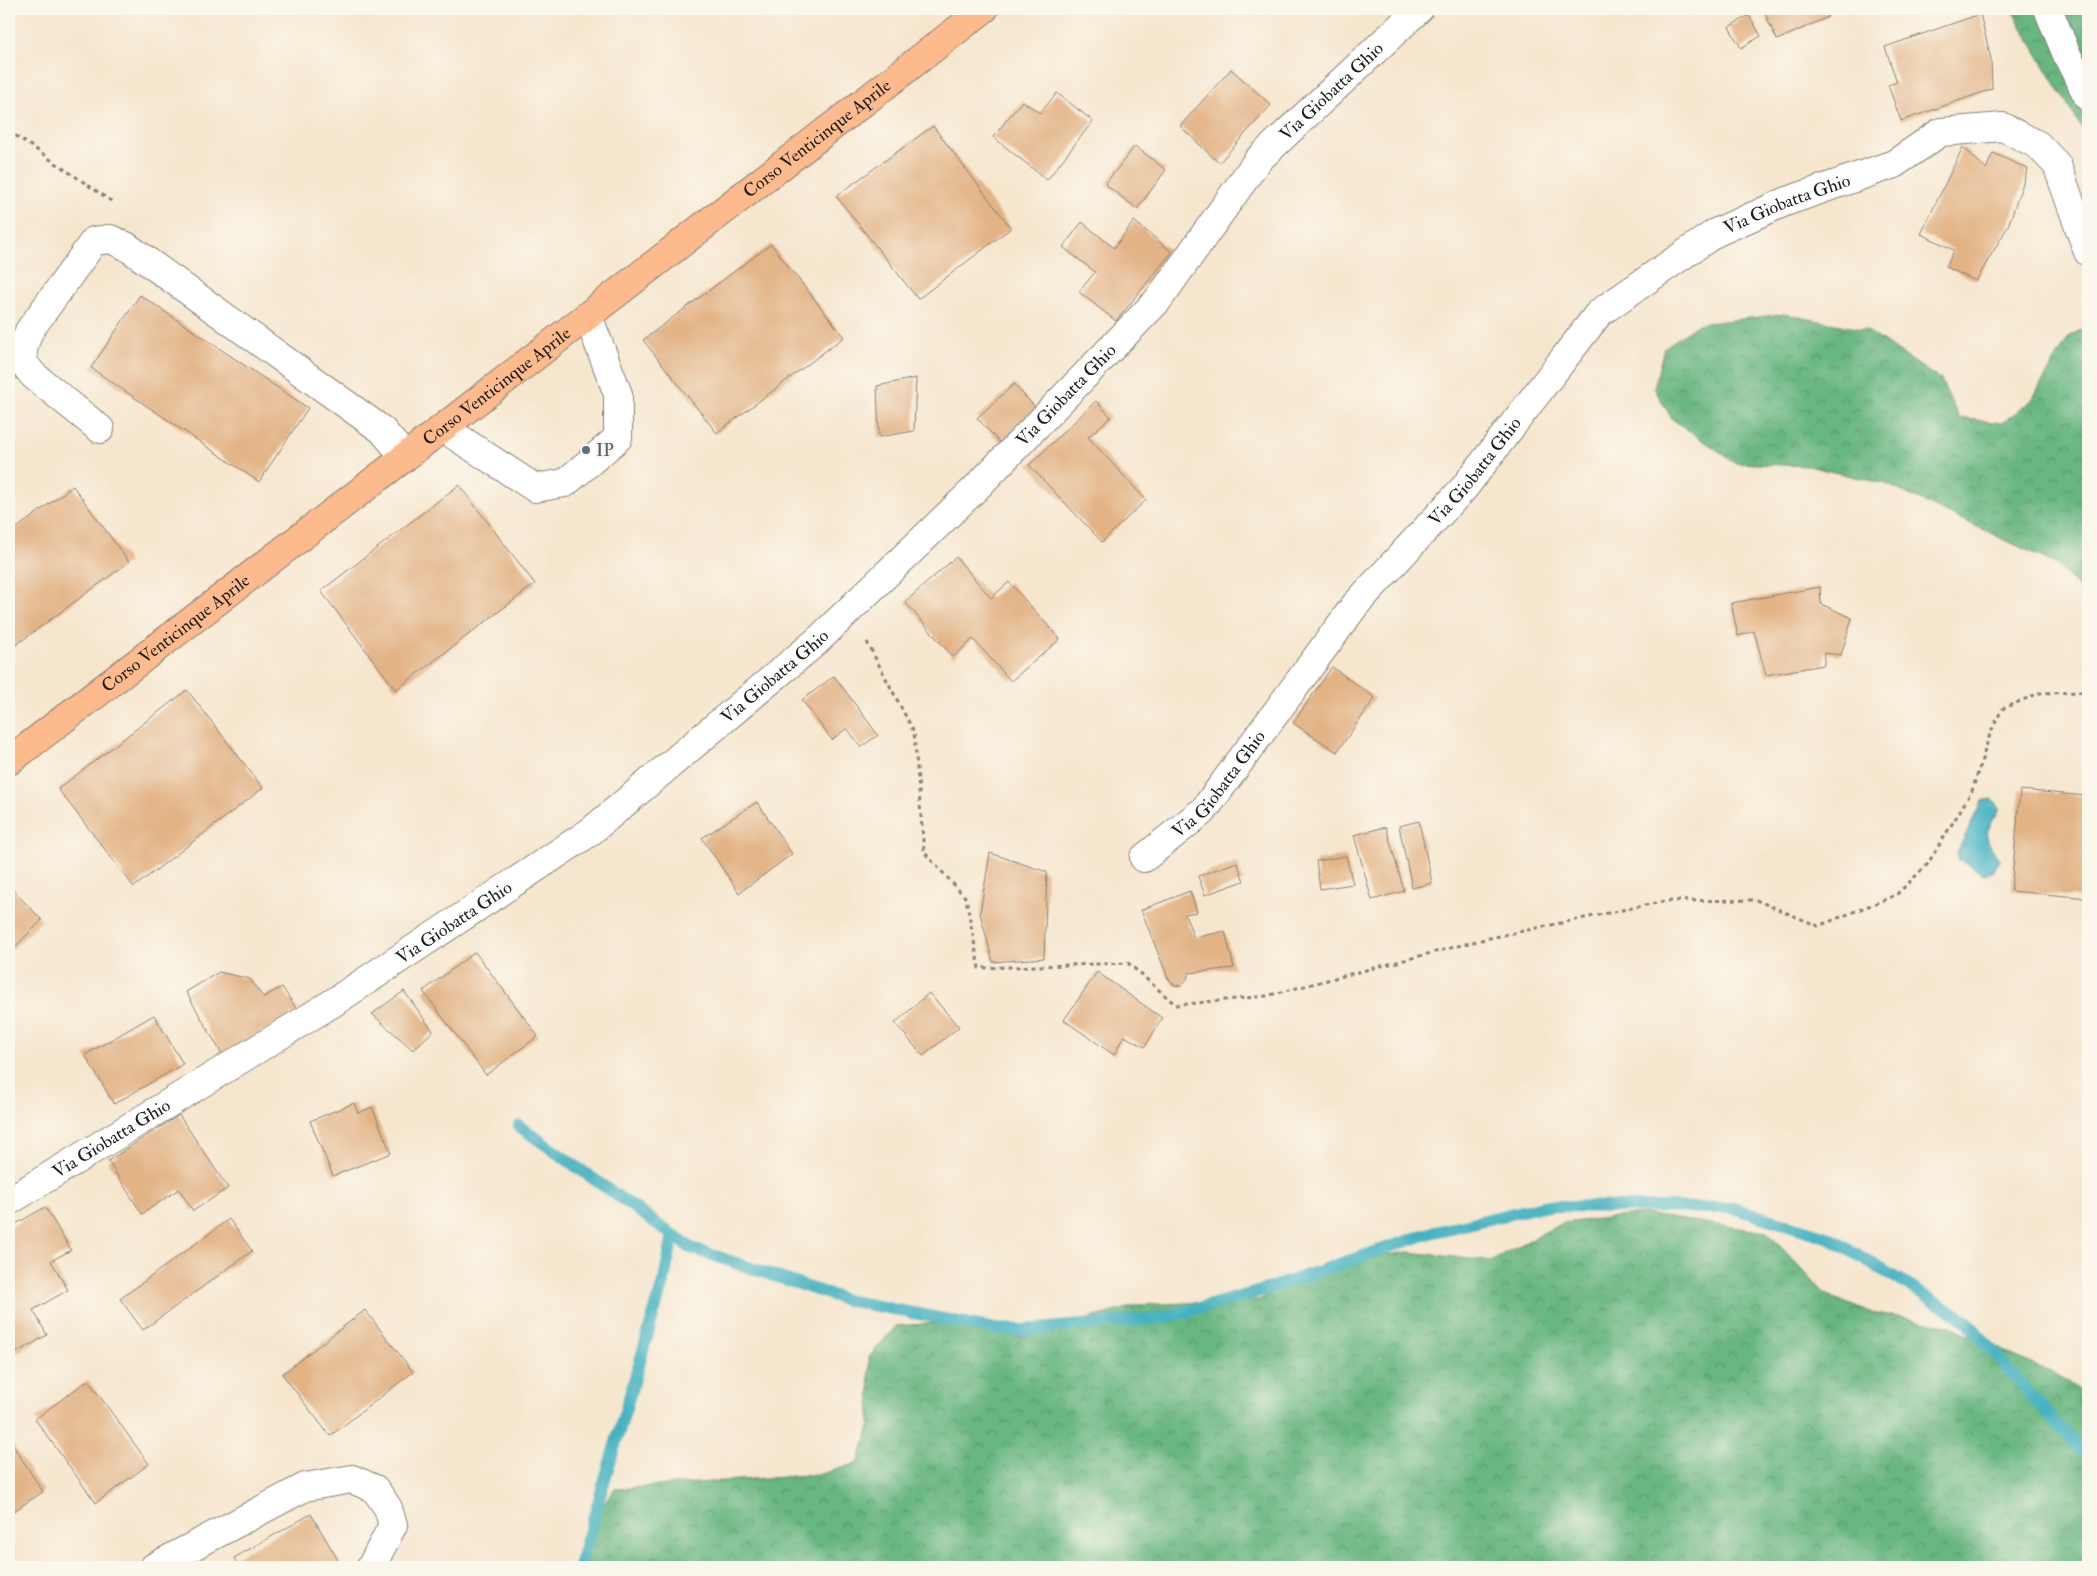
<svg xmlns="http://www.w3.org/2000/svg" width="2097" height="1576" font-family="'IM FELL Double Pica',serif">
<defs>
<pattern id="forest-crowns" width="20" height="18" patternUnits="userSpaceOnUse" patternTransform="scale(1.25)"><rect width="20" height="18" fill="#68b680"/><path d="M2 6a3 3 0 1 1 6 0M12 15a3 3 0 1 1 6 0" fill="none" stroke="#559368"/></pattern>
</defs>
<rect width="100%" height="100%" fill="#fbf7ec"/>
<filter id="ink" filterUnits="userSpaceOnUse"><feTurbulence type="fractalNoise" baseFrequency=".02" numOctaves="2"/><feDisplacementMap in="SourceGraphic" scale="10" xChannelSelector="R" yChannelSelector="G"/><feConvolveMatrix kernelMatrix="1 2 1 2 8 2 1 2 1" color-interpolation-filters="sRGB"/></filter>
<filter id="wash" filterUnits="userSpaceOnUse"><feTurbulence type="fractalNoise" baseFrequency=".0096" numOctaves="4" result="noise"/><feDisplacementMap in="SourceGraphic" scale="20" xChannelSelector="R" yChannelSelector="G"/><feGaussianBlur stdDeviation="1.12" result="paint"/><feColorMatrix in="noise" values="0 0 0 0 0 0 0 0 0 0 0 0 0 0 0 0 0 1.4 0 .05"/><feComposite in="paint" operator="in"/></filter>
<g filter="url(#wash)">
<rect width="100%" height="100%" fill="#f6e6ce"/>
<g fill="url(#forest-crowns)" stroke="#42694e">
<path d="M2011,9H2088V139Z"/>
<path d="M1784,314L1866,330L1941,380L1959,418L2002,423L2031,401L2069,337L2088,325V609L2081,590L2056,564L1886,484L1808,466L1736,463L1672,419L1654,388L1664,348L1698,324Z"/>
<path d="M1644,1214L1767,1232L1825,1294L1865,1311L1951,1326L2069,1381L2088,1399V1567H579L594,1520L614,1489L821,1474L858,1463L870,1427L869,1357L896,1326L936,1323L1023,1337L1138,1305L1259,1300L1332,1262L1408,1252L1490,1261L1562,1223Z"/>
</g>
<path fill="#45b2c1" stroke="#30676e" d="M1991,799L1996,802L2000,809C1985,834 1981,834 2000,860L1993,872L1983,874L1958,859L1957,853L1982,801Z"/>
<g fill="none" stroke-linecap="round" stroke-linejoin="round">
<g stroke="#45b2c1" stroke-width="12">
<path d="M519,1126L691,1248L846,1300L995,1329L1024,1330L1163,1318L1261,1291L1430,1233L1543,1206L1733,1208L1830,1238L1967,1321L2032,1397L2088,1456"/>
<path d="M579,1567L665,1276L673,1235"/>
</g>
</g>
<g id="blocks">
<g fill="#e2b385">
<path d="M1763,9H1824L1828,17L1777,40Z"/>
<path d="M1980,14L1991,59L1992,89L1901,121L1888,85L1897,82L1885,47Z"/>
<path d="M1749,15L1761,36L1741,48L1729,27Z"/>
<path d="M1231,69L1271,105L1219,163L1180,126Z"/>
<path d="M1057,93L1093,121L1047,180L993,137L1022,101L1040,113Z"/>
<path d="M933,126L1011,228L918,299L836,196Z"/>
<path d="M1135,146L1166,170L1137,209L1105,184Z"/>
<path d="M1963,147L1986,169L1993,153L2028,169L2008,226L1976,281L1946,267L1954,250L1921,234Z"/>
<path d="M1134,221L1172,252L1116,321L1079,292L1095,272L1063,247L1082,222L1114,248Z"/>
<path d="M771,244L844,337L717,433L643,340Z"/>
<path d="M140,295L308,408L259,482L91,368Z"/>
<path d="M916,378L914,431L879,437L877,386Z"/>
<path d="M1014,384L1041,414L1005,448L977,418Z"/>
<path d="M1096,401L1111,417L1088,437L1146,500L1102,542L1029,465Z"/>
<path d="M459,485L535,584L396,690L321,591Z"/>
<path d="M73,486L129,562L9,650V534Z"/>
<path d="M956,557L991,598L1009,582L1060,639L1011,681L973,639L953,657L905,602Z"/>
<path d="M1820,587L1821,604L1852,618L1841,655L1824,653V665L1766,675L1754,631L1738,636L1731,603Z"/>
<path d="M1332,667L1375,698L1337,752L1293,723Z"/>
<path d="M834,676L878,735L861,747L847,728L832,740L802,700Z"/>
<path d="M187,690L263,788L134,887L58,789Z"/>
<path d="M2020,790L2086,796L2085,814H2088V898L2011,891Z"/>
<path d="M757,802L792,854L739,893L702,838Z"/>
<path d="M1419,821L1432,883L1412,888L1399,826Z"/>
<path d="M1386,827L1404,891L1372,900L1354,835Z"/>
<path d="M990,853L1047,872L1044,958L993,962L980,913Z"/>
<path d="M1346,856L1353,884L1320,889L1316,861Z"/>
<path d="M1237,862L1244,881L1205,895L1198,876Z"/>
<path d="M11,888L42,920L9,953V890Z"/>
<path d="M1190,891L1197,912L1185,914L1194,938L1225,931L1234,968L1189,973L1187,979L1181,986L1174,985L1168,978L1141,910Z"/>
<path d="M475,952L538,1036L486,1075L423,991Z"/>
<path d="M219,972L250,979L263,997L282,987L298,1011L222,1054L186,992Z"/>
<path d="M1097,972L1162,1018L1145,1047L1124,1036L1114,1055L1064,1020Z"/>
<path d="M404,991L433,1031L413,1050L372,1014Z"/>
<path d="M929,993L959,1027L923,1056L895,1023Z"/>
<path d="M154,1015L183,1064L114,1104L85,1055Z"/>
<path d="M354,1103L358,1113L372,1107L391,1153L333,1176L310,1121Z"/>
<path d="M179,1115L228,1188L193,1211L179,1189L142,1214L108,1161Z"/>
<path d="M45,1207L71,1250L51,1261L68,1290L33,1310L47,1335L9,1357V1228Z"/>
<path d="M229,1219L252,1251L143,1330L120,1299Z"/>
<path d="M365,1310L413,1372L330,1436L282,1374Z"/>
<path d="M88,1380L149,1464L96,1503L35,1419Z"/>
<path d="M9,1439L43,1492L9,1514Z"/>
<path d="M311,1514L342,1567H239L234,1558Z"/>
</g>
</g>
</g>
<g filter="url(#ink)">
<use href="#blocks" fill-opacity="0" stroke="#898175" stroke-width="1"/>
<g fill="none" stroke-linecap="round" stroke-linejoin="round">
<defs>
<g id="minor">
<path d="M2048,9L2067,55L2088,97"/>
<path d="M443,428L535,488L565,483L618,438V394L588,316"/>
<path d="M100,429L33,375L22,361L24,345L29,331L94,241L110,239L126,246L382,430L405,457"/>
<path id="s1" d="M1144,858L1204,810L1356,604L1464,488L1599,313L1715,233L1785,202L1894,164L1941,132L2003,127L2038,145L2057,165L2088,252"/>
<path id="s2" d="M9,1201L331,1004L590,832L817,641L975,489L1158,300L1258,160L1419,9"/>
<path d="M154,1567L305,1487L352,1479L375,1489L388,1508L393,1525L371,1567"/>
</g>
<g id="major">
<path id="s3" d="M9,761L405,457L984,9"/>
</g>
</defs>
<use href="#minor" stroke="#898175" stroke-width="30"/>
<use href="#major" stroke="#898175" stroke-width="30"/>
<g stroke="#898175" stroke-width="3" stroke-dasharray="4 4" stroke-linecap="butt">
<path d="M9,131L114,203"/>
<path d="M867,642L914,732L924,852L966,898L979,968L1128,963L1176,1005L1266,996L1485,939L1665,901L1756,900L1818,926L1896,895L1927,865L1972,791L1990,734L2002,709L2039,693L2088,692"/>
</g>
<use href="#minor" stroke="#fff" stroke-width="28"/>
<use href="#major" stroke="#fcba8d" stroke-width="28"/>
</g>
</g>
<circle fill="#5c6f8a" stroke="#fbf7ec" stroke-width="2" cx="586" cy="450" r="5"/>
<g text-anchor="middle" stroke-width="4.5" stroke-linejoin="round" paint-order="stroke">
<g font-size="18" fill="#1c1c1c" stroke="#fbf7ec">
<text dy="6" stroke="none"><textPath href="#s2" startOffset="1740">Via Giobatta Ghio</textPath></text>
<text dy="6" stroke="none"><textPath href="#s3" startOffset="1020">Corso Venticinque Aprile</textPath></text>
<text dy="6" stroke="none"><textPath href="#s1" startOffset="931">Via Giobatta Ghio</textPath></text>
<text dy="6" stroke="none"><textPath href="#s3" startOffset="615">Corso Venticinque Aprile</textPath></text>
<text dy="6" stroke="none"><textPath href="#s2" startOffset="1335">Via Giobatta Ghio</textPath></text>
<text dy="6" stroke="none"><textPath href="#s1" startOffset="511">Via Giobatta Ghio</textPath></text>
<text dy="6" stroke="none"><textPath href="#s3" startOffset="210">Corso Venticinque Aprile</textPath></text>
<text dy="6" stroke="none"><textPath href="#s2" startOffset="930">Via Giobatta Ghio</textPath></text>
<text dy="6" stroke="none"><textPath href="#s1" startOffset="106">Via Giobatta Ghio</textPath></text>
<text dy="6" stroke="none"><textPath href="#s2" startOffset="525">Via Giobatta Ghio</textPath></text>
<text dy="6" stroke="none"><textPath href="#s2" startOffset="120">Via Giobatta Ghio</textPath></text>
</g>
<g font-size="18" fill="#4e5e75" stroke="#fbf7ec" text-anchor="start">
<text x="596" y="456">IP</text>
</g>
</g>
<rect width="2097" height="1576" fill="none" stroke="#fbf7ec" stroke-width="30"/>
</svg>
